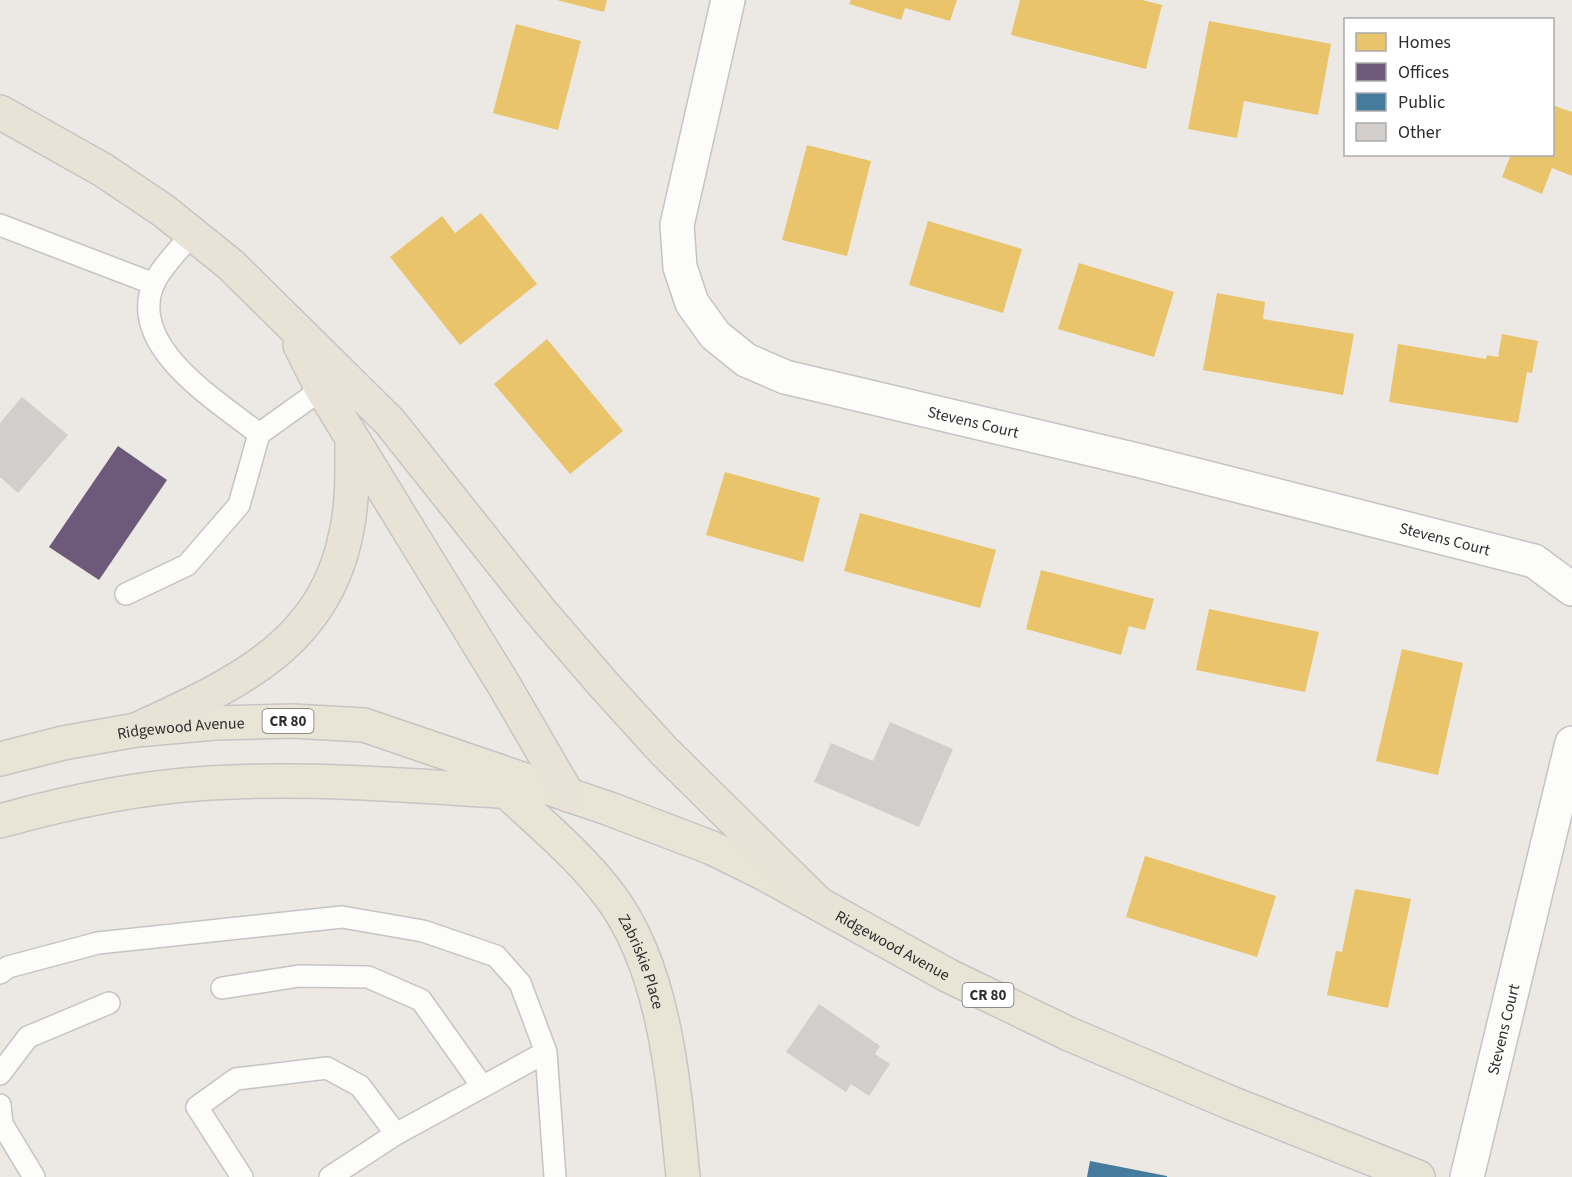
<svg xmlns="http://www.w3.org/2000/svg" width="1572" height="1177" font-family="'Source Sans 3',sans-serif">
<style>
.homes{fill:#e9c46a}
.offices{fill:#6d597a}
.public{fill:#457b9d}
.building{fill:#d1cecb}
.lines{fill:none;stroke-linecap:round;stroke-linejoin:round}
.service-casing{stroke:#c5c4c5;stroke-width:24}
.minor-casing{stroke:#c5c4c5;stroke-width:36}
.primary-casing{stroke:#c6c5c4;stroke-width:36}
.trunk-casing{stroke:#c6c5c4;stroke-width:36}
.service{stroke:#fcfcfb;stroke-width:21}
.minor{stroke:#fcfcfb;stroke-width:33}
.primary{stroke:#e8e4d6;stroke-width:33}
.trunk{stroke:#e9e2d6;stroke-width:33}
.labels{text-anchor:middle;stroke-width:6;stroke-linejoin:round;paint-order:stroke}
.shield{fill:#fff;stroke:#6d6d6d;stroke-width:1.5}
.shield-label{font-size:15px;font-weight:bold;fill:#2e2e2e}
.street-label{font-size:16px;fill:#2e2e2e;stroke:#fff}
</style>
<rect width="100%" height="100%" fill="#ece8e4"/>
<!-- homes -->
<path class="homes" d="M557,0h50l-3,12z
M851,0h106l-7,21 -45,-13 -4,12 -52,-16z
M1020,0h122l20,5 -16,64 -135,-34z
M1209,21l122,23 -13,71 -74,-14 -7,37 -49,-9z
M516,24l65,17 -23,89 -65,-17z
M1552,105l20,7v64l-20,-8 -10,26 -40,-17 9,-23h41z
M807,145l64,16 -24,95 -65,-16z
M481,213l56,71 -77,61 -70,-88 52,-41 13,17z
M928,221l94,28 -19,64 -94,-28z
M1079,263l95,29 -20,65 -96,-28z
M1217,293l48,9 -2,17 91,15 -11,61 -140,-25z
M1502,334l36,7 -6,32 -5,-1 -9,51 -129,-21 9,-58 88,15 1,-4 11,2z
M547,339l76,92 -53,43 -76,-90z
M725,472l95,26 -17,64 -97,-27z
M860,513l136,37 -16,58 -136,-37z
M1041,570l113,29 -9,31 -16,-4 -8,29 -95,-26z
M1209,609l110,23 -14,60 -109,-22z
M1402,649l61,14 -25,112 -62,-14z
M1145,856l131,40 -19,61 -131,-40z
M1355,889l56,10 -23,109 -61,-13 9,-44 6,1z"/>
<!-- offices -->
<path class="offices" d="M118,446l49,34 -68,100 -50,-33z"/>
<!-- public -->
<path class="public" d="M1090,1161l77,15v1h-80z"/>
<!-- building -->
<path class="building" d="M22,397l46,38 -50,58 -18,-16v-54z
M890,722l63,27 -34,78 -105,-45 17,-39 42,18z
M819,1004l61,42 -5,8 15,10 -21,32 -18,-12 -5,8 -60,-40z"/>
<g class="lines">
<defs>
<path id="service" d="M0,225l154,59
M192,234c-12,15 -31,33 -39,51 -25,63 65,116 106,149
M126,594l61,-29 52,-60 20,-71 63,-45
M0,973l8,-6 90,-24 244,-26 81,14 73,25 24,27 26,69 9,125
M222,988l77,-12 69,1 53,23 61,86
M0,1074l28,-37 81,-34
M0,1105l2,19 32,53
M242,1177l-45,-70 39,-28 91,-11 33,18 36,48 150,-82
M330,1177l66,-43"/>
<g id="minor">
<path id="s1" d="M728,0l-51,225 3,42 12,36 23,32 31,25 39,17 356,84 393,100 38,28"/>
<path id="s2" d="M1467,1177l105,-434"/>
</g>
<g id="primary">
<path id="s3" d="M0,759l63,-16 73,-13 79,-7 77,-2 72,4 246,84 102,39 51,25 186,103 120,58 162,69 187,74"/>
<path id="s4" d="M507,792c35,33 74,65 103,104 56,74 64,191 73,281"/>
<path d="M0,821c68,-19 139,-34 210,-38 105,-6 212,3 317,10"/>
</g>
<path id="trunk" d="M0,112l103,58 61,41 67,54 159,157 151,190 63,73 59,65 156,154
M300,345l22,44 182,296 64,110
M136,730c97,-45 190,-84 211,-201 6,-30 5,-61 5,-91"/>
</defs>
<!-- service casing -->
<use href="#service" class="service-casing"/>
<!-- minor casing -->
<use href="#minor" class="minor-casing"/>
<!-- primary casing -->
<use href="#primary" class="primary-casing"/>
<!-- trunk casing -->
<use href="#trunk" class="trunk-casing"/>
<!-- service -->
<use href="#service" class="service"/>
<!-- minor -->
<use href="#minor" class="minor"/>
<!-- primary -->
<use href="#primary" class="primary"/>
<!-- trunk -->
<use href="#trunk" class="trunk"/>
</g>
<g class="labels">
<!-- shield labels -->
<g class="shield">
<rect x="262.5" y="709" width="51" height="24" rx="4.5"/>
<rect x="962.5" y="983" width="51" height="24" rx="4.5"/>
</g>
<g class="shield-label">
<text x="288" y="726">CR 80</text>
<text x="988" y="1000">CR 80</text>
</g>
<!-- street labels -->
<g class="street-label">
<text dy="6" stroke="none"><textPath href="#s1" startOffset="626">Stevens Court</textPath></text>
<text dy="6" stroke="none"><textPath href="#s1" startOffset="1112">Stevens Court</textPath></text>
<text dy="6" stroke="none"><textPath href="#s3" startOffset="184">Ridgewood Avenue</textPath></text>
<text dy="6" stroke="none"><textPath href="#s3" startOffset="942">Ridgewood Avenue</textPath></text>
<text dy="6" stroke="none"><textPath href="#s4" startOffset="220">Zabriskie Place</textPath></text>
<text dy="6" stroke="none"><textPath href="#s2" startOffset="152">Stevens Court</textPath></text>
</g>
</g>
<!-- legend -->
<rect x="1344" y="18" width="210" height="138" fill="#ffffff" stroke="#ababab" stroke-width="1.5"/>
<rect x="1356" y="33" width="30" height="18" fill="#e9c46a" stroke="#ababab" stroke-width="1.5"/>
<text x="1398" y="48" font-size="18" fill="#2e2e2e">Homes</text>
<rect x="1356" y="63" width="30" height="18" fill="#6d597a" stroke="#ababab" stroke-width="1.5"/>
<text x="1398" y="78" font-size="18" fill="#2e2e2e">Offices</text>
<rect x="1356" y="93" width="30" height="18" fill="#457b9d" stroke="#ababab" stroke-width="1.5"/>
<text x="1398" y="108" font-size="18" fill="#2e2e2e">Public</text>
<rect x="1356" y="123" width="30" height="18" fill="#d1cecb" stroke="#ababab" stroke-width="1.5"/>
<text x="1398" y="138" font-size="18" fill="#2e2e2e">Other</text>
</svg>
